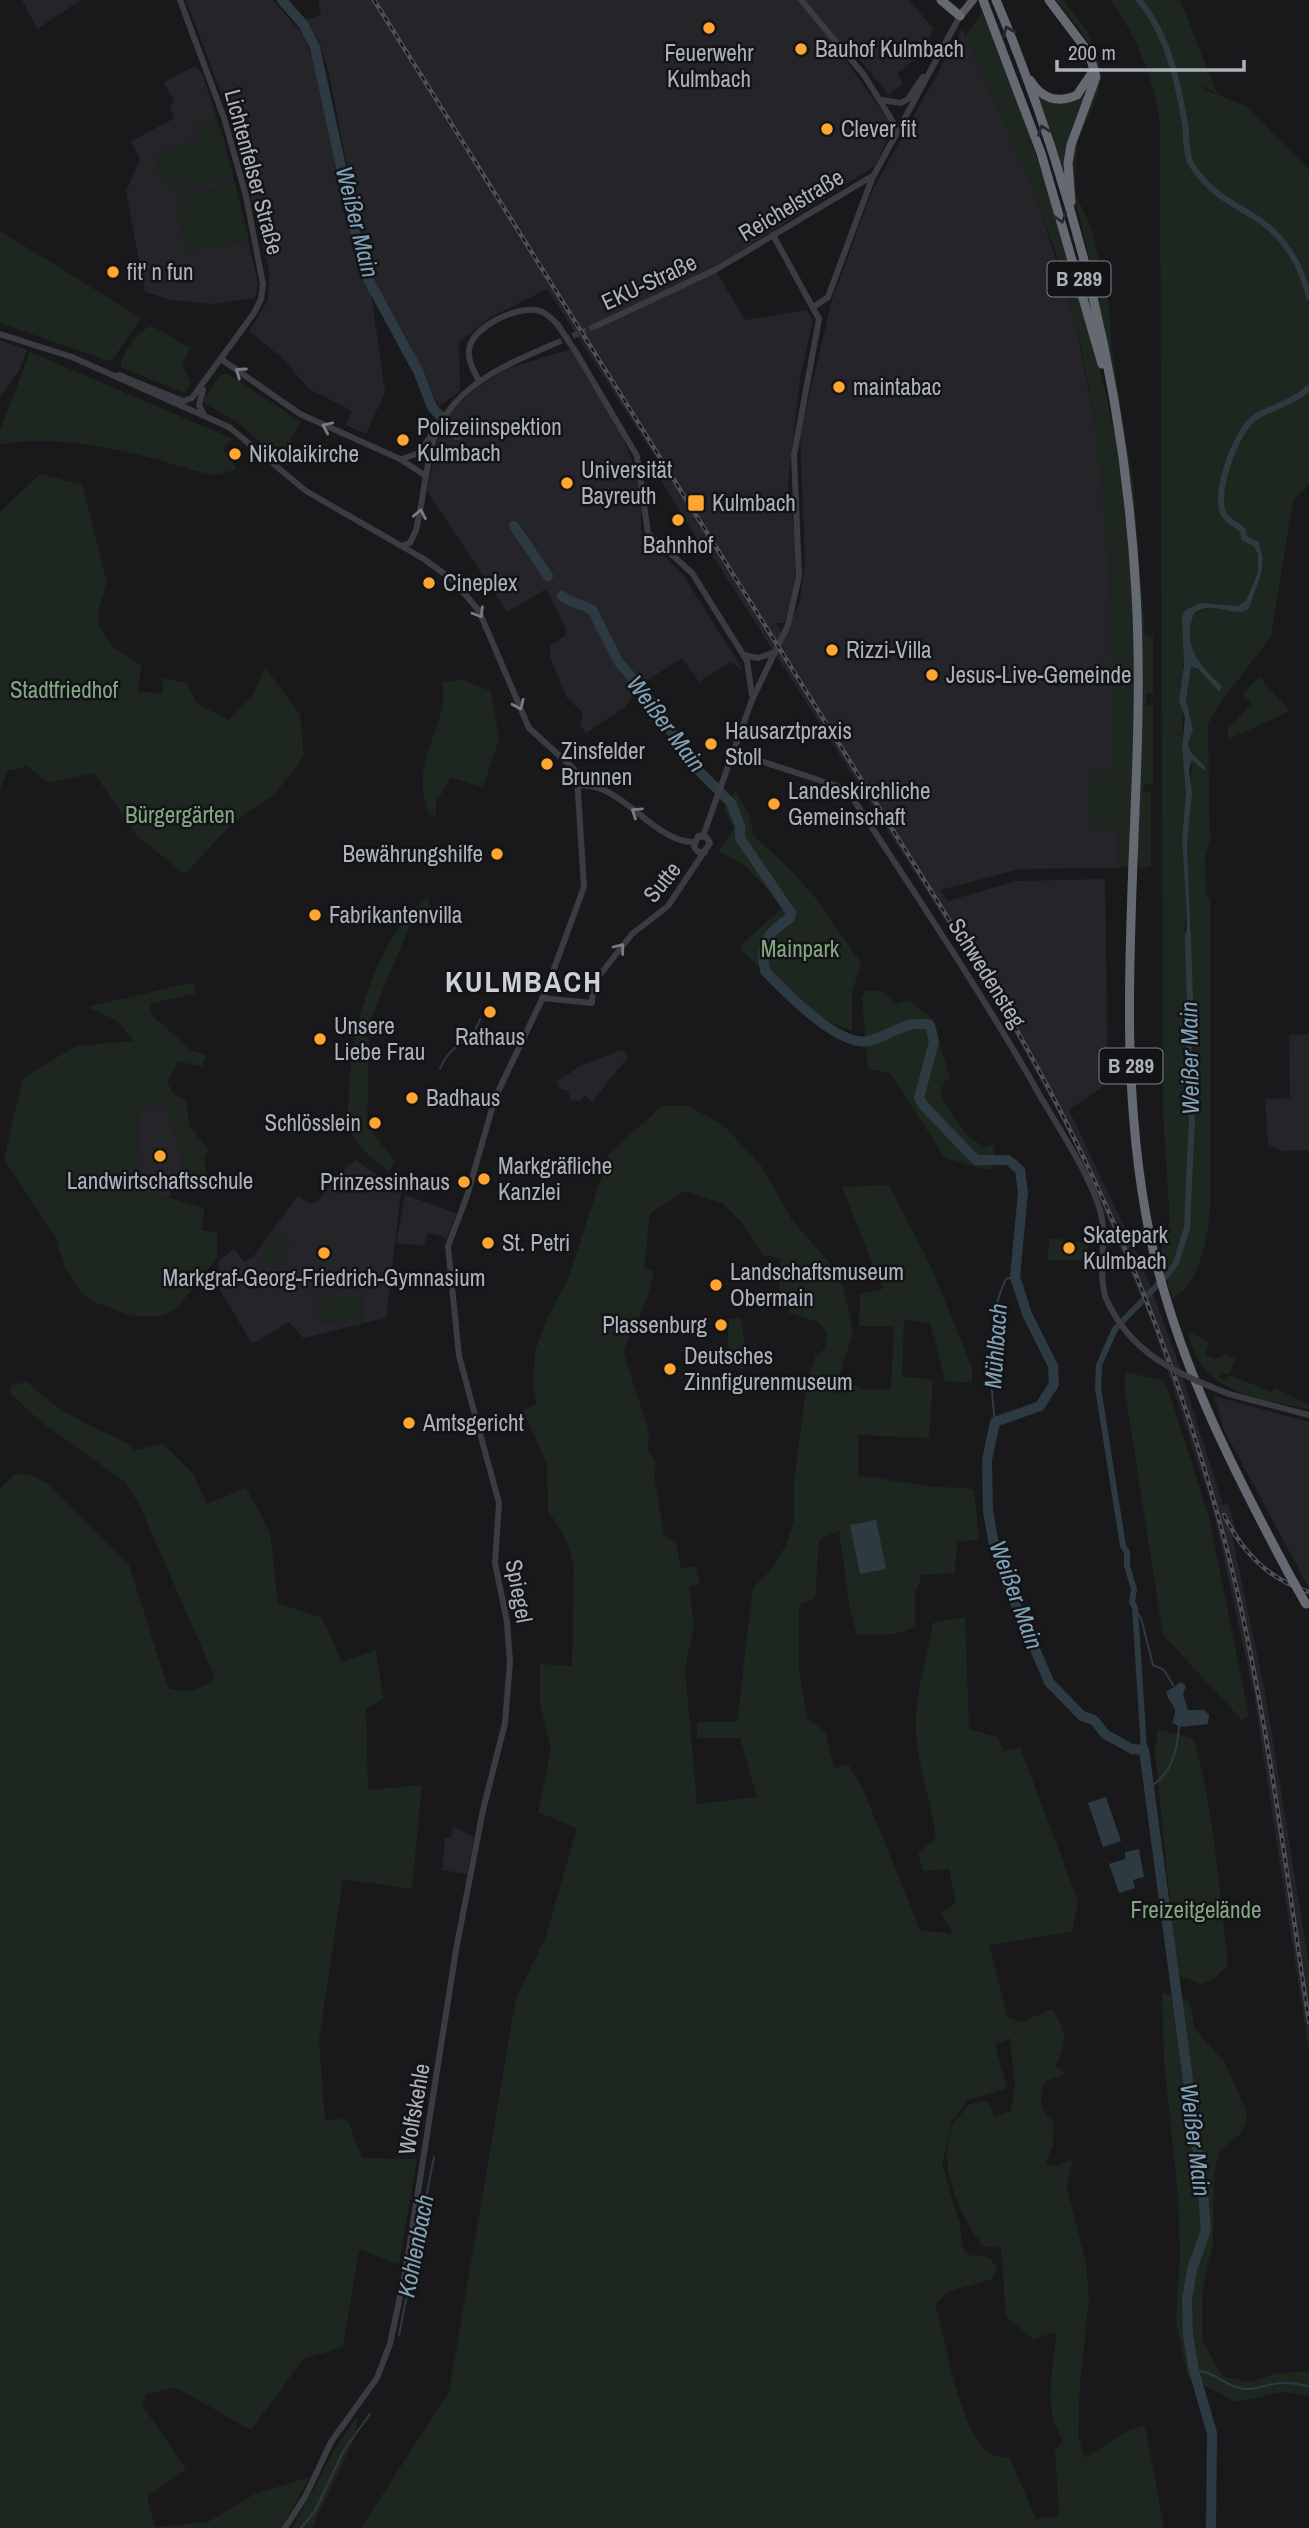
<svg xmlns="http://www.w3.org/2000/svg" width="1309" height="2528" font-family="'Archivo Narrow',sans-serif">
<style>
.built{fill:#252529}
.green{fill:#1e271f;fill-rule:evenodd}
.water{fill:#2e3a41}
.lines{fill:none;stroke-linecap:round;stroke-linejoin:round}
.stream{stroke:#2e3a41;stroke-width:2}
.canal{stroke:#2e3a41;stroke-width:6}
.river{stroke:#2e3a41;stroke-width:10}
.minor-tunnel{stroke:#36383c;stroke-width:6;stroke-dasharray:6 3;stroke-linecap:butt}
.minor{stroke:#3a3c41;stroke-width:6}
.major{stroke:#565960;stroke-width:8}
.highway{stroke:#656a72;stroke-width:9}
.rail-casing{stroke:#4d5056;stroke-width:4.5}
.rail{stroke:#141417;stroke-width:2;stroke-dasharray:5;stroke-linecap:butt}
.minor-bridge{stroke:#3a3c41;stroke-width:6}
.highway-bridge{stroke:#656a72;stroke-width:9}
.oneway{stroke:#282a2e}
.oneway2{stroke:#787d85}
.poi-dot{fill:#fea62f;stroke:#141417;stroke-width:2.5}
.labels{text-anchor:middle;stroke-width:5;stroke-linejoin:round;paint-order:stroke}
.shield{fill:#141417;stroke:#7e838a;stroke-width:2}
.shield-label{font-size:21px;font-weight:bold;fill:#abb2bc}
.poi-label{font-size:23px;fill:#abb2bc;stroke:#141417;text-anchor:start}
.street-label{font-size:23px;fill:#abb2bc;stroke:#141417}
.park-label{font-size:23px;fill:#82a881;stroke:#141417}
.water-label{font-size:24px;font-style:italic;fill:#80a3b9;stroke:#141417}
.district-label{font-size:30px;font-weight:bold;letter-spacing:2px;fill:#ccd0d8;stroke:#141417}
</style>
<rect width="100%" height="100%" fill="#19191c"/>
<!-- built -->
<path class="built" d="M22,0h59l-44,29z
M186,0h87l30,35 15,33 25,142 28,84 14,98 -19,42 -20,-9 6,-14 -43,-22 -27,-31 -33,-27 19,-31 1,-30 -37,-148z
M318,0h591l24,28 -7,22 -29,24 6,9 -14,12 -45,-53 -7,6 52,73v13l-13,31 -162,103 31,52 62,-10 6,10 -13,58 -12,107 9,65 -3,41 -10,32h-8l9,14 15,-37 5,-39 -5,-126 32,-135 40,-109 90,-162 69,153 43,134 25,130 12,152 3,173 -25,1v56l29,2 -1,38 -97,1 -80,21 8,11 68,-20 89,-2 3,204 -39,27 73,154 34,92 47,149 5,-3 8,29 10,17 -3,2 -11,-15 33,157 44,273v87l-55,-358 -40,-181 -62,-190 -77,-180 -76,-138 -290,-455 -4,2 -46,-74 -6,-16 4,-2 -110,-171 -56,28 -32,25 1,49 -21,15 -31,-65 -34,-59 -11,-34 -34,-174 -9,-30 -14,-24 15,-5z
M190,68l5,-1 7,6 23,71 33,139 -3,15 -44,6 -39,-4 -27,-8 -19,-100 14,-33 -9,-18 44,-23 -5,-10 4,-8 -11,-17z
M0,340l27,10 -8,21 -19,26z
M571,349l50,84 11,27 9,41v30l43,45 59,94 -13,-8 -31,20 -17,-24 -39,25 -18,24 -39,26 -6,-7 3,-13 -16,-15 -17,-41v-11l15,-10 1,-7 -20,-40 -39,23 -80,-121 13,-61 9,-17 25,-23 32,-21z
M1309,1034v116l-27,1 -14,-7 -3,-45 25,-1 -1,-63z
M622,1050l6,7 -36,45 -7,-7 -4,5 -10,1 -3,-10 -8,-2 -4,-7 26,-17z
M150,1102l17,6 17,57 -16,33 -33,-10 5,-75z
M356,1160l45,32 -15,126 -83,20 -14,-16 -37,22 -32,-54 -1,-30 15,-11 10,13 9,-5 45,-61 10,7 9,-1 20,-27z
M405,1195l51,18 -9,25 -19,-5 -4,13 -28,-3z
M1214,1396l95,26v166l-85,-158z
M453,1827l21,10 -7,37 -25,-4 3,-32h6z"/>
<!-- green -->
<path class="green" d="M1056,0h7l25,32 12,35 -2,28 -20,44 -3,37 1,19 16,35 16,69 4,53 21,131 12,152 8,1v58l-7,-1v13l7,-1v79h-9l-1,8h8v75l-12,1 -2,-8 5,-183 -23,-265 -23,-126 -24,-100v-36l26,-71c1,-32 -24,-55 -42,-79z
M1110,0h70l37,94 -14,-9 3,5 42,17 61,63v315l-15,14 -3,12 -20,126 -51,66 -12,21 2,115 -5,18 1,37 4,5v311c-2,25 -11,79 -38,88l-12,-45 10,-32 -7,-108 -3,-987c-5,-45 -23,-90 -50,-126zM1251,541l7,2 5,10 -14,56c-20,5 -40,-8 -55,6 -13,33 6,50 28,71l-31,-20 -5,34 7,29 -5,16 2,6 15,16v3l-13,-10 -5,84 4,100 -7,-15 3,-12 -5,-78 4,-46 -4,-45 2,-138 17,-7 36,3 9,-5 12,-29v-18z
M982,13c36,84 65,172 92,263 22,75 42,148 51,226 13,122 8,243 4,365l-12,1 1,-38 -29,-2v-57l25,-1c-3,-152 -4,-304 -40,-453 -24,-98 -67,-189 -109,-281z
M1087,90l-12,33 -9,59 -29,-88 42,4z
M216,117l17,58 -61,17 -2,-10 -10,1 -7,-28 47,-16 -4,-15z
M235,182l14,59 -63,11 -11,-48 8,-8z
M0,231l141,87 -28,41 -7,1 -106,-37z
M152,326l38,22 -8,16 9,19 -7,10 -63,-26c-1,-13 18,-37 31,-41z
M30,352l203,87 -11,9 15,21 -21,6 -11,-2c-67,-19 -135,-40 -205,-29v-13z
M227,373l74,49 -10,15 -3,29 -49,-43 -34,-19 -1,-5 15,-23z
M40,474l42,11 25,97 -9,30 1,15 14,20 28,18 -3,26 24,3 1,-16 24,5 10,21 31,16 25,-25 12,-28 35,48 4,41 -29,38 -42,29 -48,51 -47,-37 -44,-64 -46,10 -21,-17 -20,5 -7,19v-278z
M1259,677l31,34 -61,28 -2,-9 25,-27 -9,-9z
M463,680l28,11 8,48 -16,48 -33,-10 -10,19h-4v19h-7c-22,-60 22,-86 13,-132z
M735,790l14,24 4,21 39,36 25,29 44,63 -9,29v39c-44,-15 -77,-50 -111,-81l2,-7 41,-36 -39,-41 -26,-15 15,-23 -10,-19z
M428,897l3,13 -20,12 -40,97 -9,4v6l7,10 -2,86 28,37 -7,9c-14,-11 -33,-26 -39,-43 -3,-10 -1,-23 0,-32 0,-64 27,-159 79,-199z
M189,983l7,2 -2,9 -42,9 -2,5 3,8 39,35 14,4 -4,12 -24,-6 -11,22 8,12 11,6 4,26 18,22 -4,10 5,25 -14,6 -21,-3 10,-22 -17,-57 -17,-6 -10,11 -5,75 69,20 -2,22 15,3v25l-39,49 -15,9h-30l-39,-14 -13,-10 -16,-24 -9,-30 -52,-79 19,-81 53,-32 58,-5 -18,-21 -28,-13z
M866,990l17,1 14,13 12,-4 24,20 17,58 -5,3 -4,10 2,10 25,35 16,11 10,-3 -1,24 -6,2 -42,-12 -55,-85 -22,-4 -6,-71z
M662,1106h27l35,20 36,38 32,56 43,49 9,21 9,41 -15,49 27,9h26l3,-63h-35l1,-32 23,-5 -41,-102 47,-2 42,82 41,101v15l-27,-2 -15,-58 -26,-4 -2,57 31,4 -4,58 -71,-3v40l67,11 49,3 5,51 -22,1 -2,32 -33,2 -7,18v33c-18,11 -38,9 -58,8l-7,-25 -11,-79 -20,10 -4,58 -16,7v66l8,48 18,12 9,37 14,-4 14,23 58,143 33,4 -12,-21 15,-10 -7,-34 -26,2 -5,-19 18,-13c-5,-42 -23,-83 -20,-127 3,-30 12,-60 17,-89l32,-6 4,112 28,8 7,14 16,-4 58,154 -6,31 -83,13 18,72 15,5 30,-13c16,22 14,33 4,57l10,8 -22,8c-5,18 -5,28 10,40l-1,22 -7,20 11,2 15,-7 -5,30 19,74 3,35 -9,85 -2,54 7,21 42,-27 18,-6 19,103h-803l88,-136 67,-394 30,-62 31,-108 -39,-16 13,-62 -11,-44v-42l32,2 2,-100 -8,-27 -18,-29 -1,-45 -24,-55 14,-6 -4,-20 2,-33 12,-32 21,-40 41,-125zM684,1191l38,12 21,21 20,31 17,3 -1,37 10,5v13l30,9 8,11 -2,16 -9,6 -9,27 -13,98v40l-8,25 -15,25 -18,18 -16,134h-40v16h43l17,59 -60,7 -12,-135 9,-44 -5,-38 11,-3 -4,-18 -15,3 -5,-25 -12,-9 -10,-59 2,-13 -9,-13 2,-18 -26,-81 24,-52 7,-27 -10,-4 6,-54zM1010,2038l5,48 -4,25 -17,6 -6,-16 -18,3c-5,6 -14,14 -17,21 -17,41 6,89 30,121l18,2 5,69 27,22 23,-7c-1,35 -15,77 7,108l-8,12 4,64 -23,3 -27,-62c-5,0 -12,0 -16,-2 -32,-13 -48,-119 -58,-151l13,-12 44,-13 5,-12 -9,-10 -20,-2 -6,-8 -2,-23 -18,-60 10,-42 16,-22 39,-12 -12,-43z
M275,1233l17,11 -16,24 -16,-11z
M1050,1238l40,5 -8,17h-35z
M363,1296v26l-44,2 -1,-26z
M741,1317l6,47 -2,5 -17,-4v-46z
M1189,1332l21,11 -5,11 10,5 12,-5 8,5 -4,13 -5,3 -5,-3 -2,5 5,2 5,-4 43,17 3,-4 34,17v4c-40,-9 -97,-14 -114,-56 -3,-7 -7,-14 -6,-21z
M1126,1372l38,9 7,17 38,120 40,198 -7,4 -79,-85 -39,-250z
M27,1382c19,18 41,33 64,44 16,8 30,12 44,24l28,-6 30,30 14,30 39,-16 24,44 8,71 44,15 20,44 34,-12 7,49 -17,9 2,82 54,-5 -10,104 -69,-10 -24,161 6,80 22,-1 15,39 55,1 -18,105 -40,-15 -16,98 -40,12 -52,71 -76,-43 -28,7 -5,11 44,64 -39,28 8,30 53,-5 47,-28 55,-17 -29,51h-281v-1039l15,-15 17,1 16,9 81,81 39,123c19,6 31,3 47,-10l-75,-172 -15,-24 -85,-61 -31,-29 3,-7z
M1158,1729l35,9c22,74 26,151 35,227l-14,14 -12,5 -25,-9 -22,-224z
M1162,1992l28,10 5,27 30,34 22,49 -2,13 -7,11 -19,15 -5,23 -1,70 -11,47v49l20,36 28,6 24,-8 35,-3v25l-26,-4 -47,10 -48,-25 -12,-56 4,-63 -2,-63 -14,-134z
M358,2416l-3,21 -43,91h-20c23,-37 38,-77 66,-112z"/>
<!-- water -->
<path class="water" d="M1250,540l8,3c12,22 -3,43 -9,66 -17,10 -37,-11 -55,5 -13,33 6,51 28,72l-3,5 -21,-22 -7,-2 -5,33 7,29 -5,16 2,6 15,16v4l-13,-11 -3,10 3,23 -5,51 4,101 -5,-3 1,-25 -5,-78 4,-46 -4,-45 3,-31 -6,-16 5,-35 -2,-49 3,-7 16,-7 36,3 9,-5 12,-29v-18z
M876,1520l10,49 -26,5 -10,-49z
M1181,1682l5,4 -3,8 5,16h16l5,5 -1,9 -29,3 -7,-5c8,-16 -2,-16 -6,-30z
M1106,1797l15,44 -18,6 -15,-44z
M1139,1849l5,28 -11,3 2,8 -16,5 -10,-29 16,-5v-7z"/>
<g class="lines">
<!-- stream -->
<path class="stream" d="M440,1069c10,-27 33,-26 40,-50
M995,1422c-5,-42 -9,-104 11,-143l9,-2
M1135,1611l6,7 12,47 11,5 9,15
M1148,1788c23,-12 29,-36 31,-61
M399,2335l35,-178
M1194,2371c18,-2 31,16 50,18 14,1 25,-6 38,-6 8,-1 18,2 27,3
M301,2528l14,-17 29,-61 26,-36"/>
<!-- canal -->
<path class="canal" d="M1139,0c28,33 39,81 46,124 2,13 0,30 7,41 16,26 36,36 61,51 30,18 48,48 56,81
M1256,544l-12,-6 -1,-7c-6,-7 -16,-9 -20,-18 -9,-22 14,-86 34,-97 18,-10 37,-14 52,-28
M1144,1750l-9,-142 -3,-6 2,-13 -7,-23v-14l-4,-6 -25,-158 1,-23 16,-36 53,-55 8,-11 11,-35 5,-110 -4,-27 2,-87 -2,-68"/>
<!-- river -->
<path class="river" d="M282,0l21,24 12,23 39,180 14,52 50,92 14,36 25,28
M514,526l34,50
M562,596c10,8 20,7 30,14l26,51 41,49 28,49 44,44 9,23v12l51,75 -1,5c-23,15 -31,25 -25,53 19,20 73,76 103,70 23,-5 37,-22 62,-16l4,17 -15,56 4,7 53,55h32l12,10 3,22 -8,85 12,37 26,52 1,18 -14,22 -45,16 -8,38 1,51 6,34 9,29 46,108 33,34 12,4 11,14 27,15 12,1 59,442 3,38 -14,39 -5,31 1,35 6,36 18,62 -1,95"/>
<!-- minor-tunnel -->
<path class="minor-tunnel" d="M556,343l40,-17"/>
<!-- minor -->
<path class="minor" d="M801,0l63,75 34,55
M882,100l19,3 7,-4 15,-22
M815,306l13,-9 45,-121
M596,326l121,-57 157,-94 86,-159
M0,334l72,23 157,70 77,64 118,68 30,22 25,30 50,117 45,41 3,8 7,110 -39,106 -50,105 -28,98 -19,50 11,110 40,147 -4,60 12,59 3,40 -5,61 -22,87 -27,140 -50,318 -16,76 -13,34 -46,64 -26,55 -20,31
M577,354l60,102 11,77 44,40 55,88 5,34
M221,359l79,55 100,45 26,17
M119,375l64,26 9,-3 62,-85 7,-14 2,-15 -17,-88 -22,-78 -44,-118
M479,381c-5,-10 -11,-19 -10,-31 3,-23 46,-43 67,-40 10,2 15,8 22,15
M203,390l-4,15 5,10
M402,459l17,-6 13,-19
M404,545l6,-2 6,-13c7,-28 9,-57 16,-85 15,-57 73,-80 124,-102
M744,655l14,3 14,-5
M733,752l104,34 17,14c63,97 128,193 185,294 20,35 47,74 60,113 10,29 -2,59 6,89
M578,786c41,-7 75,56 115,56
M703,836l49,-136 36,-75 11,-49 -5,-121 25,-136 -46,-84
M542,998l50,5 1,-18 6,-9 33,-42 36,-28 42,-63 -4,-6 -8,-1 -4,11 4,5h7
M1229,1394l80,21"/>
<!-- major -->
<path class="major" d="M960,16l13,-16"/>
<!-- highway -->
<path class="highway" d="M941,0l19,16
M983,0l58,153 61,211
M996,0c79,187 129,390 140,593 12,214 -30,431 14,643 26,122 81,230 139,338
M1049,0l40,53 7,24 -25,68 -3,18 3,39
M1030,80c11,18 27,24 47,15l15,-22"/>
<defs>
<path id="rail" d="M374,0l627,1003c107,182 186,378 235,583 33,144 51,291 73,436
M1224,1515c19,38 44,64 85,77"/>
</defs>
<!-- rail casing -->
<use href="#rail" class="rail-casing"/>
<!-- rail -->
<use href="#rail" class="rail"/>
<!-- minor-bridge -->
<path class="minor-bridge" d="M558,325l19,29
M1105,1296c24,57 70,77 124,98"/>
<!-- highway-bridge -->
<path class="highway-bridge" d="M1289,1574l17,30"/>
</g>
<!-- one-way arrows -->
<defs><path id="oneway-chevron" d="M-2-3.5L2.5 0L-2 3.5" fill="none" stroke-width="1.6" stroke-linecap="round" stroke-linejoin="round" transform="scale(1.75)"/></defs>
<g class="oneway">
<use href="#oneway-chevron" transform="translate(1008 31) rotate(-112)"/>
<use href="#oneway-chevron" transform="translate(1043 130) rotate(-109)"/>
<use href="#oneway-chevron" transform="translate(1061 218) rotate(73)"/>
</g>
<g class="oneway2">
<use href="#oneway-chevron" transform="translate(240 372) rotate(-145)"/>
<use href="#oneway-chevron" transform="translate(327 427) rotate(-156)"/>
<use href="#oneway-chevron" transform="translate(420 514) rotate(-79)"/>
<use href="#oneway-chevron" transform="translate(479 613) rotate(58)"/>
<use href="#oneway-chevron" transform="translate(519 705) rotate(66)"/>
<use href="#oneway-chevron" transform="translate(636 812) rotate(-146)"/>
<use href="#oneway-chevron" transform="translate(620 948) rotate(-52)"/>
</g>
<!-- markers -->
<g class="poi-dot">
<circle cx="709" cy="28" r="7"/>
<circle cx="801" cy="49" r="7"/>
<circle cx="827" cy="129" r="7"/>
<circle cx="113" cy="272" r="7"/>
<circle cx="839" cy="387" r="7"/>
<circle cx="403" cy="440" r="7"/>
<circle cx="235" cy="454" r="7"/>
<circle cx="567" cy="483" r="7"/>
<rect x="687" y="494" width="18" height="18" rx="3.5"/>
<circle cx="678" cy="520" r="7"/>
<circle cx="429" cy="583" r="7"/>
<circle cx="832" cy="650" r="7"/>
<circle cx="932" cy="675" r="7"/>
<circle cx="711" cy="744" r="7"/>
<circle cx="547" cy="764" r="7"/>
<circle cx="774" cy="804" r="7"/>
<circle cx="497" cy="854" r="7"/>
<circle cx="315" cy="915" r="7"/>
<circle cx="490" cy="1012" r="7"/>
<circle cx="320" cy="1039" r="7"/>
<circle cx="412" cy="1098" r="7"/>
<circle cx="375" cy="1123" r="7"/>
<circle cx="160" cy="1156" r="7"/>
<circle cx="484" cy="1179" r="7"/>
<circle cx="464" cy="1182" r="7"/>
<circle cx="488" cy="1243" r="7"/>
<circle cx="1069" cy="1248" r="7"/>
<circle cx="324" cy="1253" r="7"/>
<circle cx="716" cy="1285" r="7"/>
<circle cx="721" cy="1325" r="7"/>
<circle cx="670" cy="1369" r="7"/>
<circle cx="409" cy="1423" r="7"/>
</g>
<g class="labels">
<!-- shield labels -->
<g class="shield">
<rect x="1047.5" y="261.5" width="63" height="35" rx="5"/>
<rect x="1099.5" y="1048.5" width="63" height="35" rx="5"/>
</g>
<g class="shield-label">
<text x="1079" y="286">B 289</text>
<text x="1131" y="1073">B 289</text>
</g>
<!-- poi labels -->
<g class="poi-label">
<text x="815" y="57">Bauhof Kulmbach</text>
<text x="709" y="61" text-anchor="middle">Feuerwehr<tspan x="709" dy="26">Kulmbach</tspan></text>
<text x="841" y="137">Clever fit</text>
<text x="127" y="280">fit' n fun</text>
<text x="853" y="395">maintabac</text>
<text x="417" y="435">Polizeiinspektion<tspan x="417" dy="26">Kulmbach</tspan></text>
<text x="249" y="462">Nikolaikirche</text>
<text x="581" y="478">Universität<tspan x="581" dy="26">Bayreuth</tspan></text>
<text x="712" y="511">Kulmbach</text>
<text x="678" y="553" text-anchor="middle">Bahnhof</text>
<text x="443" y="591">Cineplex</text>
<text x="846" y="658">Rizzi-Villa</text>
<text x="946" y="683">Jesus-Live-Gemeinde</text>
<text x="725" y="739">Hausarztpraxis<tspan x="725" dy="26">Stoll</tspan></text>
<text x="561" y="759">Zinsfelder<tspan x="561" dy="26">Brunnen</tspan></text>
<text x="788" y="799">Landeskirchliche<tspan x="788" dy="26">Gemeinschaft</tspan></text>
<text x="483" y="862" text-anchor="end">Bewährungshilfe</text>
<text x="329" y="923">Fabrikantenvilla</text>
<text x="334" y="1034">Unsere<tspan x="334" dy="26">Liebe Frau</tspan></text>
<text x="490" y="1045" text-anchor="middle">Rathaus</text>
<text x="426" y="1106">Badhaus</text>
<text x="361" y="1131" text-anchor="end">Schlösslein</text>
<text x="498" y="1174">Markgräfliche<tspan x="498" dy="26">Kanzlei</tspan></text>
<text x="160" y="1189" text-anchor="middle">Landwirtschaftsschule</text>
<text x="450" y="1190" text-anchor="end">Prinzessinhaus</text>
<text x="1083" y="1243">Skatepark<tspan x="1083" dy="26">Kulmbach</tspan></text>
<text x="502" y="1251">St. Petri</text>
<text x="730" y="1280">Landschaftsmuseum<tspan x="730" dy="26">Obermain</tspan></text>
<text x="324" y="1286" text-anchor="middle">Markgraf-Georg-Friedrich-Gymnasium</text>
<text x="707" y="1333" text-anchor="end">Plassenburg</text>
<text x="684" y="1364">Deutsches<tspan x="684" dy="26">Zinnfigurenmuseum</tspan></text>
<text x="423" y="1431">Amtsgericht</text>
</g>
<!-- street labels -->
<g class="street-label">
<text transform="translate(254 172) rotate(75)" y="8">Lichtenfelser Straße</text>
<text transform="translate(791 205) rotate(-31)" y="8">Reichelstraße</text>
<text transform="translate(649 282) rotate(-25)" y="8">EKU-Straße</text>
<text transform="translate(662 882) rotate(-51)" y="8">Sutte</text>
<text transform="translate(987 973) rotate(58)" y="8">Schwedensteg</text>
<text transform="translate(519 1591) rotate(80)" y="8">Spiegel</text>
<text transform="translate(414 2109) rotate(-80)" y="8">Wolfskehle</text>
</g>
<!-- park labels -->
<g class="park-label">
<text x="64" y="698">Stadtfriedhof</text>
<text x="180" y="823">Bürgergärten</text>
<text x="800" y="957">Mainpark</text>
<text x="1196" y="1918">Freizeitgelände</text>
</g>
<!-- water labels -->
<g class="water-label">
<text transform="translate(357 222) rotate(76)" y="8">Weißer Main</text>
<text transform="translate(666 724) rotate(53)" y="8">Weißer Main</text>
<text transform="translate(1190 1058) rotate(-91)" y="8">Weißer Main</text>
<text transform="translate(996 1346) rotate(-86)" y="8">Mühlbach</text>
<text transform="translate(1016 1595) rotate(70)" y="8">Weißer Main</text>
<text transform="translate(1195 2140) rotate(83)" y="8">Weißer Main</text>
<text transform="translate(416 2246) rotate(-79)" y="8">Kohlenbach</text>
</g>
<!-- district labels -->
<g class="district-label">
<text x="524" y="992">KULMBACH</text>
</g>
</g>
<!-- scale -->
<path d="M1057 60v10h187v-10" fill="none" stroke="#abb2bc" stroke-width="3.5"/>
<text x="1068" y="60" font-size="21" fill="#abb2bc" stroke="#141417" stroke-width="5" paint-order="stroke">200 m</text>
</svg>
